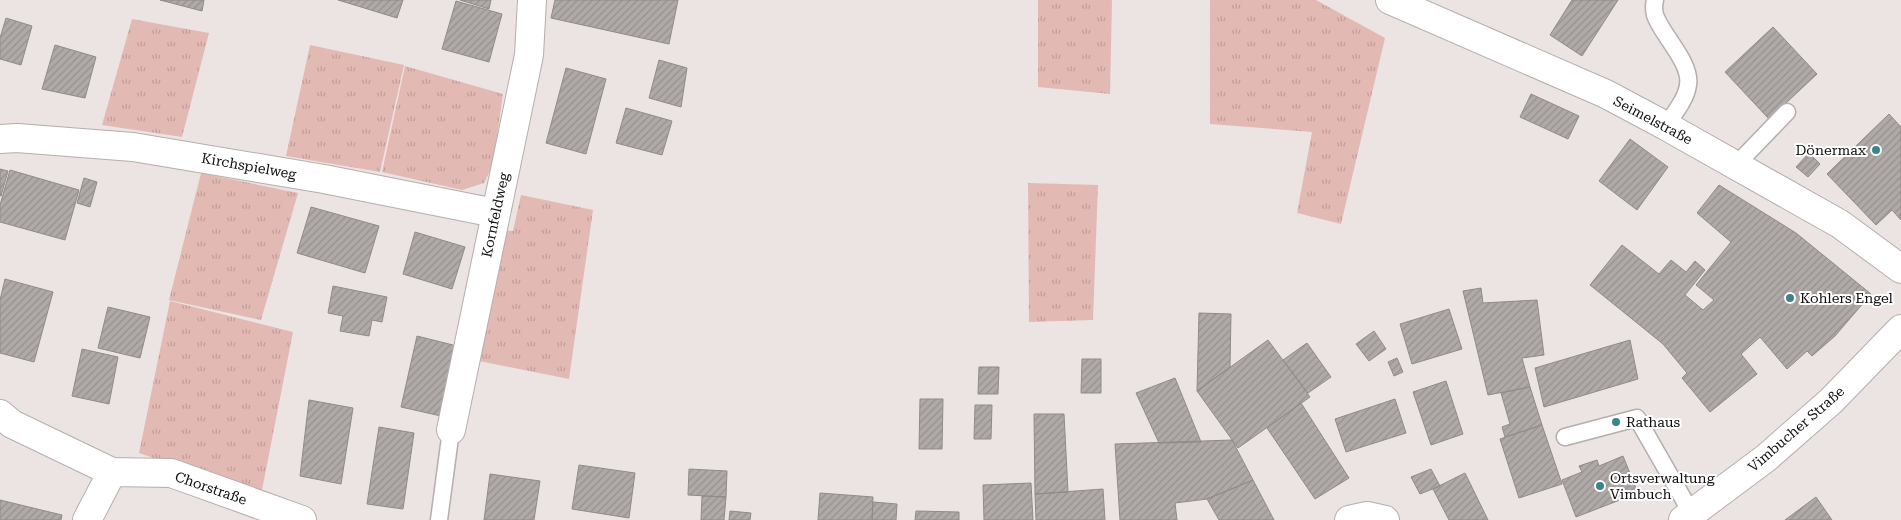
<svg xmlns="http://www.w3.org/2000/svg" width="1901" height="520" font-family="'Roboto Serif',serif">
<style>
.grass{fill:url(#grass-tufts)}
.building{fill:url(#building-hatch);stroke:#908a89}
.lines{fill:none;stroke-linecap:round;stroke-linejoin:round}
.service-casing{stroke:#b5aead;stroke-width:19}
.minor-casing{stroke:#b5aead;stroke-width:30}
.tertiary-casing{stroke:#b5aead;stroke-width:30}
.service{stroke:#fff;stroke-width:16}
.minor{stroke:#fff;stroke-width:28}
.tertiary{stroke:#fff;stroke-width:28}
.poi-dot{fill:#3c838c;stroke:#fff;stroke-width:2}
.labels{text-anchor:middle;stroke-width:4;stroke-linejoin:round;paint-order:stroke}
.street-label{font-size:14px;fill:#100e0e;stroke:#fff}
.poi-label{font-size:14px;fill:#100e0e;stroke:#fff;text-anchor:start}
</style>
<defs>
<pattern id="grass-tufts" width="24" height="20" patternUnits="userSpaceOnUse" patternTransform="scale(1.25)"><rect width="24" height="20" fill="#e3b9b3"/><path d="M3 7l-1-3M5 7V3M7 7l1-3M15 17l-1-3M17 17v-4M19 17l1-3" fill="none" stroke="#c29e99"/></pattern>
<pattern id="building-hatch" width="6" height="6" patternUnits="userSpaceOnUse" patternTransform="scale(1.25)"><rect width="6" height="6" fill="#afa9a8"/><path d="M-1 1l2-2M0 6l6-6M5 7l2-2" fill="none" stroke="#96908f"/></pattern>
</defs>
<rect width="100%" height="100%" fill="#ebe4e3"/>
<!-- grass -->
<path class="grass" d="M1038,0h74l-2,94 -72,-7z
M1210,0h106l69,38 -44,186 -44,-11 15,-81 -102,-8z
M132,19l77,14 -27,104 -80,-12z
M310,45l94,20 -24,107 -94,-16z
M405,66l98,28 -10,71 -9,18 -22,7 -80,-18z
M201,173l97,20 -37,127 -92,-20z
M1028,183l70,2 -5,135 -64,2z
M521,195l72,15 -24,169 -90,-18 20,-131 14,1z
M170,301l123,31 -32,163 -122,-42z"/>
<!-- building -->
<path class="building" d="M160,0h44l-2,11z
M338,0h65l-6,18z
M460,0h31l-2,9z
M555,0h123l-9,44 -118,-26z
M1572,0h46l-36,56 -32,-21z
M456,1l46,13 -13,48 -47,-13z
M6,18l26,8 -11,39 -21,-6v-21z
M1773,27l44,47 -48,45 -44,-47z
M55,45l41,12 -11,41 -43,-9z
M659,60l28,8 -6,39 -32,-9z
M566,68l40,11 -20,75 -40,-11z
M1531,94l48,22 -11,23 -48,-22z
M626,108l46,13 -10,34 -46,-12z
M1889,114l12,13v93l-9,-10 -16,15 -49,-51z
M1630,139l38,28 -31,43 -38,-29z
M1809,153l11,11 -12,13 -12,-10z
M0,169l8,2 -7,25h-1z
M10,170l69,20 -14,50 -65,-18v-17z
M84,178l13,4 -7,25 -13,-4z
M1719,185l77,48 75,61 -36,42 -23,20 -5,-5 -20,18 -27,-32 -19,17 16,20 -47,38 -28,-34 5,-5 -24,-29 -73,-59 32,-40 37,29 12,-14 15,12 9,-11 10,9 -20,25 18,15 11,-10 -18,-15 35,-43 -34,-29z
M311,207l68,19 -14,47 -68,-20z
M415,232l50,15 -13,42 -49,-15z
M5,279l48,13 -19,70 -34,-9v-53z
M333,286l54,11 -5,25 -10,-2 -3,16 -29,-5 3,-15 -15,-3z
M1481,288l2,15 54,-3 7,55 -22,3 8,29 -42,8 -25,-104z
M108,307l42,10 -10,41 -42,-10z
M1449,309l13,40 -50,15 -12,-40z
M1199,313l32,1 -1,53 -33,24z
M1374,331l12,18 -17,12 -13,-17z
M417,336l40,10 -16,70 -40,-9z
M1268,340l42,57 -72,51 -41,-57z
M1630,340l8,39 -94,28 -9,-39z
M1307,343l24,34 -23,16 -25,-33z
M82,349l36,8 -9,47 -37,-8z
M1397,358l6,14 -9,4 -6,-14z
M1082,359h19v34h-20z
M979,367h20l-1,27h-20z
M1175,378l26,64 -42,1 -23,-50z
M1446,381l17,53 -32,11 -18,-53z
M1530,387l12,38 -37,12 -3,-10 8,-3 -9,-31z
M920,399h23l-1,50h-23z
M1395,399l11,34 -60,19 -11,-33z
M309,400l44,8 -12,76 -41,-8z
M1301,403l48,75 -34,21 -48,-71z
M975,405h17l-1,34h-17z
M1034,414h30l4,78 -33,2z
M1542,425l20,59 -43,14 -19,-59z
M379,427l35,6 -11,76 -36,-5z
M1232,440l21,40 -46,19 -32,4 2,17h-57l-5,-76z
M1623,456l15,37 -62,24 -14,-37 20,-8 -3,-6 18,-6 2,6z
M579,465l56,8 -6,45 -57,-9z
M689,469l38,2 -1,26 -38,-2z
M1431,469l9,17 -20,8 -9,-17z
M1465,473l23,47h-39l-16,-31z
M490,474l50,7 -6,39h-50z
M1253,480l21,40h-55l-12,-21z
M1031,483l2,37h-49l-1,-35z
M1103,489l2,31h-69l-1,-26z
M820,493l53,4 -1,23h-54z
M702,496l24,1 -2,23h-23z
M1816,497l16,23h-47z
M0,500l62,15 -1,5h-61z
M873,502l24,2 -1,16h-24z
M730,511l21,2 -1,7h-21z
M916,511l43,1v8h-44z"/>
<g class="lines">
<defs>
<path id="service" d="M1655,0c-1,4 -1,11 0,15 6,19 37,48 33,70 -2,15 -14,28 -22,41
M1735,166l52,-54
M1565,437l72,-19 55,96
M439,520l12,-90"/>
<path id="minor" d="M1390,0l216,94 60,32 174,98 61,45
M0,139l17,-1 116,9 191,32 171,34
M0,414l12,10 100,48
M451,430l78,-375 3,-55
M87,520l25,-48 59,1 131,47
M1349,520l18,-4 18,4"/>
<path id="tertiary" d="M1683,520l83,-62 65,-57 70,-72"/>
</defs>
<!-- service casing -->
<use href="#service" class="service-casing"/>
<!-- minor casing -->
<use href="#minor" class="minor-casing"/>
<!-- tertiary casing -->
<use href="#tertiary" class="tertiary-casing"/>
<!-- service -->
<use href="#service" class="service"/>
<!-- minor -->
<use href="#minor" class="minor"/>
<!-- tertiary -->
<use href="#tertiary" class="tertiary"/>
</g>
<!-- markers -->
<g class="poi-dot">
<circle cx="1876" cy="150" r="5"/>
<circle cx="1790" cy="298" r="5"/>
<circle cx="1616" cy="422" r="5"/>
<circle cx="1600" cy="486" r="5"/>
</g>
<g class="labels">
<!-- street labels -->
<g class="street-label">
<text transform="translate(1653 120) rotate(28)" y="5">Seimelstraße</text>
<text transform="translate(249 166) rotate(10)" y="5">Kirchspielweg</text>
<text transform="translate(495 215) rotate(-78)" y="5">Kornfeldweg</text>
<text transform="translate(1796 429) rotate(-41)" y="5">Vimbucher Straße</text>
<text transform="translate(211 488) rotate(19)" y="5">Chorstraße</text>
</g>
<!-- poi labels -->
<g class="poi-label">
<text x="1866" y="155" text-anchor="end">Dönermax</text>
<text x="1800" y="303">Kohlers Engel</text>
<text x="1626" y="427">Rathaus</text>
<text x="1610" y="483">Ortsverwaltung<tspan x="1610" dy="16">Vimbuch</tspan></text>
</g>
</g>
</svg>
